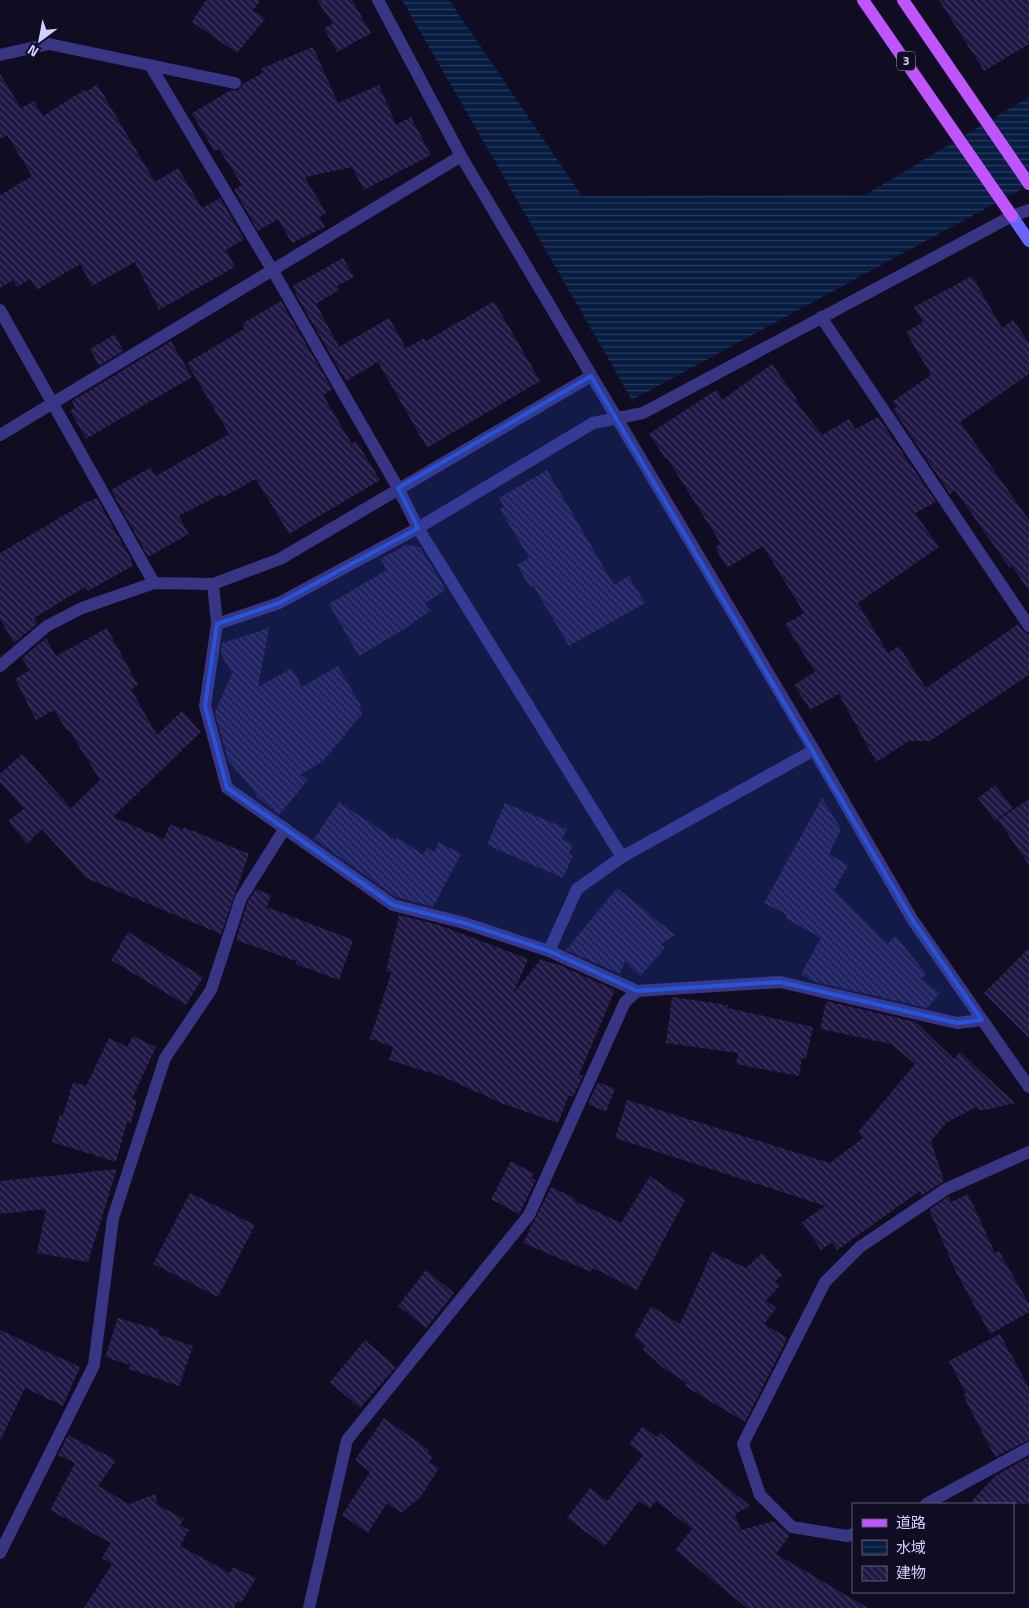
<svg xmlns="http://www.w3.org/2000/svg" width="1029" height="1608" font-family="'Titillium Web','Noto Sans JP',sans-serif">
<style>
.water{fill:url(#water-rules)}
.building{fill:url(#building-back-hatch)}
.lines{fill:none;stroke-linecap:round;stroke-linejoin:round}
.street{stroke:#383584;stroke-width:12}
.secondary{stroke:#6865ff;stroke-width:12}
.primary{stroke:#bf55ff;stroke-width:12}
.marked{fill:#2654da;fill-opacity:0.2;stroke:#2654da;stroke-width:4;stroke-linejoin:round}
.labels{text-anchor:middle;stroke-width:4;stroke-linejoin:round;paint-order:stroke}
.shield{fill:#100c22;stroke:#9894bd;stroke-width:1}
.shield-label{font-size:12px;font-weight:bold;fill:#d3ceff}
</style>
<defs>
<pattern id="water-rules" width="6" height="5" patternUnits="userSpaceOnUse" patternTransform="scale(1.25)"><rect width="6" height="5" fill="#071c41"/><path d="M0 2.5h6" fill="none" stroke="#2a3c5e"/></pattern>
<pattern id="building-back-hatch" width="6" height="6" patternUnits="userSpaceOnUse" patternTransform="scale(1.25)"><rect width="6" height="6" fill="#201744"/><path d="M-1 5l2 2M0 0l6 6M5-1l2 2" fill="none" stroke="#403860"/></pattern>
</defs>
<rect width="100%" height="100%" fill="#100c22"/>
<!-- water -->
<path class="water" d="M402,0h47l133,196 283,-1 164,-98v88l-397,215z"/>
<!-- building -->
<path class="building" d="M206,0h55l-8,10 12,9 -28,34 -45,-31z
M317,0h35l19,33 -34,19 -13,-24 9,-4z
M939,0h90v44l-45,27z
M313,47l25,56 41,-18 17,40 15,-8 20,38 -67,35 -12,-23 -47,10 21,36 -7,4 6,10 -33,16 -14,-24 -20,12 -24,-42 8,-4 -23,-36 -5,2 -22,-38 39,-23 7,1 5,-7 21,-12 -4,-3z
M0,74l21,34 13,-7 9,15 41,-26 2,2 11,-8 58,98 23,-14 24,40 18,-10 24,41 -18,11 9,17 -76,43 -24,-48 -43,24 -12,-22 -43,26 -7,-11 -13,8 -4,-7 -13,8v-93l32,-19 -25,-41 -7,4z
M343,258l11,19 -17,9 2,4 -23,14 23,43 50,-29 17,30 18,-10 2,3 68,-40 46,80 -113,67 -49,-86 -32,19 -51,-88 2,-1 -4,-6z
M972,276l30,52 11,-8 16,23v31l-69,48 69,98v71l-17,-25 -3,1 -54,-77 -5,4 -57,-85 4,-2 -4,-6 38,-26 -25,-43 17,-10 -9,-15z
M281,301l51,88 -9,6 29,49 4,-3 24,39 -91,54 -33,-55 -33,18 -2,-3 -42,22 10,18 -41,23 -37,-67 40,-23 5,9 73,-42 -42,-71 57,-34 -1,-6z
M115,334l8,17 -24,15 -9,-17z
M171,341l21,36 -106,62 -16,-29 5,-2 -3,-7z
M772,364l25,35 -2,1 27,35 27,-16 6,10 23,-12 58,85 -21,11 24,34 -81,56 30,50 11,-7 27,42 92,-64 5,7 6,3v41l-99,66h-21l-33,21 -37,-68 -29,16 -16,-25 21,-13 -30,-48 19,-11 -41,-67 -36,22 -12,-21 6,-3 -54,-86 -1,1 -17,-25 67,-44 6,10z
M547,470l67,115 15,-9 16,27 -76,43 -36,-61 -3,2 -13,-22 12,-7 -29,-49 4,-3 -5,-8z
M97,498l37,67 -46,26 -3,-4 -51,31 3,6 -23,19 -14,-24v-66l88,-52 1,1z
M406,545l14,2 26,43 -21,13 5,8 -27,19 -44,26 -30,-52 58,-34 -7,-11z
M107,628l31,57 -7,4 26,46 25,-24 19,21 -88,85 51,22 6,-15 13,6 1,-3 65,27 -28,80 -135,-56 -44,-49 -15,15 -19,-23 16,-12 -24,-27v-8l22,-20 49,54 29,-28 -31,-50 -2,1 -13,-21 -18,10 -21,-41 15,-9 -8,-12 24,-20 10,18z
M269,628l-11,59 34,-19 10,19 36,-21 23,40 -2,2 3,6 -39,47 -23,14 8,5 -29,35 -23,-19 1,-1 -29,-35 -13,-47 17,-40 -11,-19 1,-11z
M995,785l18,23 -18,13 -17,-23z
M822,798l19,31 -12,25 19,11 -14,25 53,54 9,-8 30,38 -5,5 19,14 -13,15 -112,-26 -14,-8 20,-36 -36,-20 2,-3 -23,-12z
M1029,799v66l-31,-45z
M339,802l57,38 1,-3 26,18 4,-7 7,4 5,-10 22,12 -28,53 -37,-10 -82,-58z
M505,803l62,26 -5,11 11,4 -4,10 4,2 -10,22 -76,-33z
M617,888l58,47 -14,9 4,4 -25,28 -15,-15 -5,13 -54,-24z
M256,889l15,6 -4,12 86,33 -14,40 -43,-16v-3l-60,-21 12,-39z
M399,915l40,10 89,34 -15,35 28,-35 13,5 1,-1 60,27 -36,85 4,1 -10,21 -4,-2 -11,28 -57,-20 -57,-26 -55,-17 4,-13 -23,-8 21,-66 -5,-2z
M128,932l75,45 -17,28 -75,-45z
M1029,948v90l-45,-45z
M672,997l56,8v3l85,19 -7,32 -4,-1 -3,18 -63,-12 2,-11 -72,-10z
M826,1001l90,21 38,37 6,-7 55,51 -30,7h-6l-3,-3 -30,16 -15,18 13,40 -22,14 -2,-4 -83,59 -5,-8 -11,8 -19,-28 23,-16 -210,-68 12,-38 203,63 33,-25 -5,-6 57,-68 -24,-20 -71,-15z
M133,1036l23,11 -24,52 5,2 -6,22 -4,-1 -11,40 -64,-20 8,-28 3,1 10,-33 13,4 23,-48 18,9z
M598,1082l17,7 -9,23 -18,-8z
M511,1161l23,13 -3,4 5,2 -17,34 -28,-15z
M117,1169l-29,93 -51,-9 9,-44 -46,5v-33z
M650,1176l35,24 -48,90 -44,-22 -2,4 -68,-29 28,-56 24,11 -2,2 48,23z
M190,1193l65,32 -37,72 -65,-33z
M968,1194l27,59 4,-2 30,53v8l-39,22 -33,-60 -28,-64 20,-14 2,6z
M712,1252l34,16 16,-15 20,22 -7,6 5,5 -14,14 10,8 -12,16 22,13 -1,6 -40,79 -60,-36 2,-3 -24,-15 -20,-19 2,-3 -11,-10 17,-30 29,18z
M426,1270l28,23 -28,35 -28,-22z
M118,1318l41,12 -1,4 35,12 -14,40 -50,-17 1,-4 -25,-8z
M0,1330l80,37 -17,39 -38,-18 -25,53z
M1000,1334l29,54v52l-34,17 -32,-62 3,-2 -17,-32z
M365,1340l31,27 -36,41 -30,-26z
M384,1418l45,32 -2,3 6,4 -4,5 10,6 -19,30 -19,15 -14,-10 -19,30 -26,-18 28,-43 -15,-12z
M643,1426l14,11 3,-4 90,73 -15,8 6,16 32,-9 17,14 -14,19 92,54h-121l-72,-58 17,-21 -36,-28 -6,8 -11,-8 -34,45 -38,-28 23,-30 17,13 36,-46 -14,-11z
M68,1435l48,25 -18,26 31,18 26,-10 3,11 26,14 -4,6 9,5 -9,16 50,27 3,-6 23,11 -15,25 -4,-2 -3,7h-150l28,-44 -10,-6 9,-15 -61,-33 25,-47 -17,-8z
M1029,1457v47h-60l26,-28z"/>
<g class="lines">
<!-- street -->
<path class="street" d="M378,0l83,156 353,594 98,169 117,168
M0,55l49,-11 186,39
M150,65l123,206 125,217 20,40 204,329
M0,310l154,273
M821,317l208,309
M0,435l461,-279
M213,584l4,40 -12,82 22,82 166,117 71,18 85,28 88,40 143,-9 177,41 25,-3
M217,624l62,-21 139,-75 175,-105 50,-10 369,-197 17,-6
M0,666l47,-40 35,-18 72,-25 59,1 67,-25 311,-183
M549,951l28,-62 45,-32 192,-107
M926,1504l103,-56
M853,1534l-6,2 -55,-9 -32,-32 -17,-51 82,-162 35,-35 86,-58 83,-37
M0,1553l94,-188 19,-147 52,-160 46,-68 30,-92 44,-70
M309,1608l38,-168 182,-225 96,-213 12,-11"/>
<!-- secondary -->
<path class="secondary" d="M1012,216l17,25"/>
<!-- primary -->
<path class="primary" d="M863,0l149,216
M903,0l126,184"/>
</g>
<!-- marked area -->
<path class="marked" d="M591,376l321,543 70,101 -25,3 -177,-41 -143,9 -88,-40 -85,-28 -71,-18 -166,-117 -22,-82 12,-82 62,-21 139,-75 -20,-40z"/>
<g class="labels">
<!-- shield labels -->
<rect class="shield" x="897" y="51.5" width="18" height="19" rx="4"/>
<g class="shield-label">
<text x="906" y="65">3</text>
</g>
</g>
<!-- legend -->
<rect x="852" y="1503" width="162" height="90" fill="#100c22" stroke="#5e5a7a"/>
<rect x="862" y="1519" width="25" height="8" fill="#bf55ff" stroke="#5e5a7a"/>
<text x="896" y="1528" font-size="15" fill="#d3ceff">道路</text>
<rect x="862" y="1540" width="25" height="15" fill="url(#water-rules)" stroke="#5e5a7a"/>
<text x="896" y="1553" font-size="15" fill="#d3ceff">水域</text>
<rect x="862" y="1566" width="25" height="15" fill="url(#building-back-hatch)" stroke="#5e5a7a"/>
<text x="896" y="1578" font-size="15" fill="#d3ceff">建物</text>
<!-- north arrow -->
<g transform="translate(40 40) rotate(212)" stroke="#100c22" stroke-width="4" paint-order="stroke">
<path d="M0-4L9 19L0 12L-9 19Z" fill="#d3ceff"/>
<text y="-8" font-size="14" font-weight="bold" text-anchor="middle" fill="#d3ceff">N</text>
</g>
</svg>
